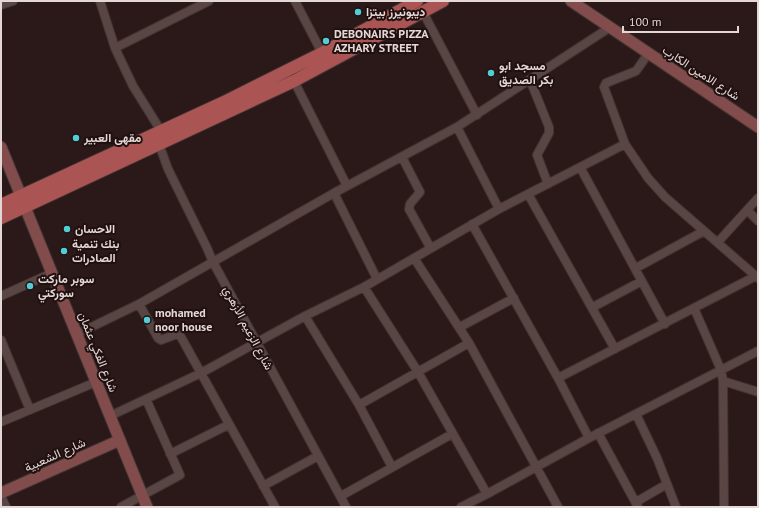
<svg xmlns="http://www.w3.org/2000/svg" width="759" height="508" font-family="'PT Sans',Vazirmatn,sans-serif">
<style>
.lines{fill:none;stroke-linecap:round;stroke-linejoin:round}
.street-casing{stroke:#403332;stroke-width:10}
.secondary-casing{stroke:#403332;stroke-width:13}
.primary-casing{stroke:#403332;stroke-width:14}
.street{stroke:#594544;stroke-width:8}
.secondary{stroke:#824c4c;stroke-width:11}
.primary{stroke:#ab5454;stroke-width:12}
.poi-dot{fill:#52ccd5;stroke:#20100f;stroke-width:1.5}
.labels{text-anchor:middle;stroke-width:4;stroke-linejoin:round;paint-order:stroke}
.poi-label{font-size:12px;font-weight:bold;fill:#e4d8d7;stroke:#20100f;text-anchor:start}
.street-label{font-size:12px;fill:#e4d8d7;stroke:#20100f}
</style>
<rect width="100%" height="100%" fill="#2a1918"/>
<g class="lines">
<defs>
<path id="street" d="M100,1l15,47 18,38 28,45 -2,13 9,25 39,79 6,14 133,245
M295,1l27,52
M1,5l12,-4
M423,12l54,103
M115,48l94,-47
M530,80l19,47v6l-12,22 11,29
M294,81l53,105
M457,127l42,82
M625,144l23,34 17,19 93,81
M402,157l18,35 -10,12 -1,5 21,38
M580,167l85,157
M334,193l43,86
M528,194l87,155
M747,210l11,11
M472,224l86,154 31,60
M718,242l40,-44
M414,258l55,85 89,164
M636,268l68,-37
M364,287l54,85 69,122
M1,296l51,-23
M139,304l19,34 3,2 16,-6 4,3 94,170
M593,307l49,-26
M694,308l27,62 2,11 1,126
M305,316l54,89 33,62
M460,327l54,-29
M77,334l62,-30 195,-111 123,-66 152,-99
M1,340l29,70
M558,378l198,-102
M723,381l35,11
M359,405l110,-62
M636,414l21,44 19,49
M110,416l91,-43 104,-57 59,-29 135,-78 126,-65 -21,-57 2,-4 30,-12 12,-17
M1,422l95,-40
M598,433l40,74
M170,454l58,-29
M263,486l55,-30
M1,496l5,11
M341,496l111,-62
M636,502l31,-18
M121,507l59,-32 -34,-76
M461,507l26,-13 102,-56 169,-87"/>
<path id="secondary" d="M571,1l187,126
M1,147l20,49
M25,207l122,300
M1,493l119,-53"/>
<path id="primary" d="M1,205l223,-103 98,-49 95,-52
M1,218l293,-137 149,-80"/>
</defs>
<!-- street casing -->
<use href="#street" class="street-casing"/>
<!-- secondary casing -->
<use href="#secondary" class="secondary-casing"/>
<!-- primary casing -->
<use href="#primary" class="primary-casing"/>
<!-- street -->
<use href="#street" class="street"/>
<!-- secondary -->
<use href="#secondary" class="secondary"/>
<!-- primary -->
<use href="#primary" class="primary"/>
</g>
<!-- markers -->
<g class="poi-dot">
<circle cx="358" cy="12" r="4"/>
<circle cx="326" cy="41" r="4"/>
<circle cx="491" cy="73" r="4"/>
<circle cx="76" cy="138" r="4"/>
<circle cx="67" cy="229" r="4"/>
<circle cx="64" cy="251" r="4"/>
<circle cx="30" cy="286" r="4"/>
<circle cx="147" cy="320" r="4"/>
</g>
<g class="labels">
<!-- poi labels -->
<g class="poi-label">
<text x="366" y="16">ديبونيرز بيتزا</text>
<text x="334" y="38">DEBONAIRS PIZZA<tspan x="334" dy="14">AZHARY STREET</tspan></text>
<text x="499" y="70">مسجد ابو<tspan x="499" dy="14">بكر الصديق</tspan></text>
<text x="84" y="142">مقهى العبير</text>
<text x="75" y="233">الاحسان</text>
<text x="72" y="248">بنك تنمية<tspan x="72" dy="14">الصادرات</tspan></text>
<text x="38" y="283">سوبر ماركت<tspan x="38" dy="14">سوركتي</tspan></text>
<text x="155" y="317">mohamed<tspan x="155" dy="14">noor house</tspan></text>
</g>
<!-- street labels -->
<g class="street-label">
<text transform="translate(701 73) rotate(33)" y="4">شارع الامين الكارب</text>
<text transform="translate(248 328) rotate(62)" y="4">شارع الزعيم الأزهري</text>
<text transform="translate(98 352) rotate(68)" y="4">شارع الفكي عثمان</text>
<text transform="translate(55 455) rotate(-24)" y="4">شارع الشعبية</text>
</g>
</g>
<!-- border -->
<rect width="759" height="508" fill="none" stroke="#e4d8d7" stroke-width="4"/>
<!-- scale -->
<path d="M623 26v6h115v-6" fill="none" stroke="#e4d8d7" stroke-width="2"/>
<text x="629" y="26" font-size="12" fill="#e4d8d7" stroke="#20100f" stroke-width="3" paint-order="stroke">100 m</text>
</svg>
